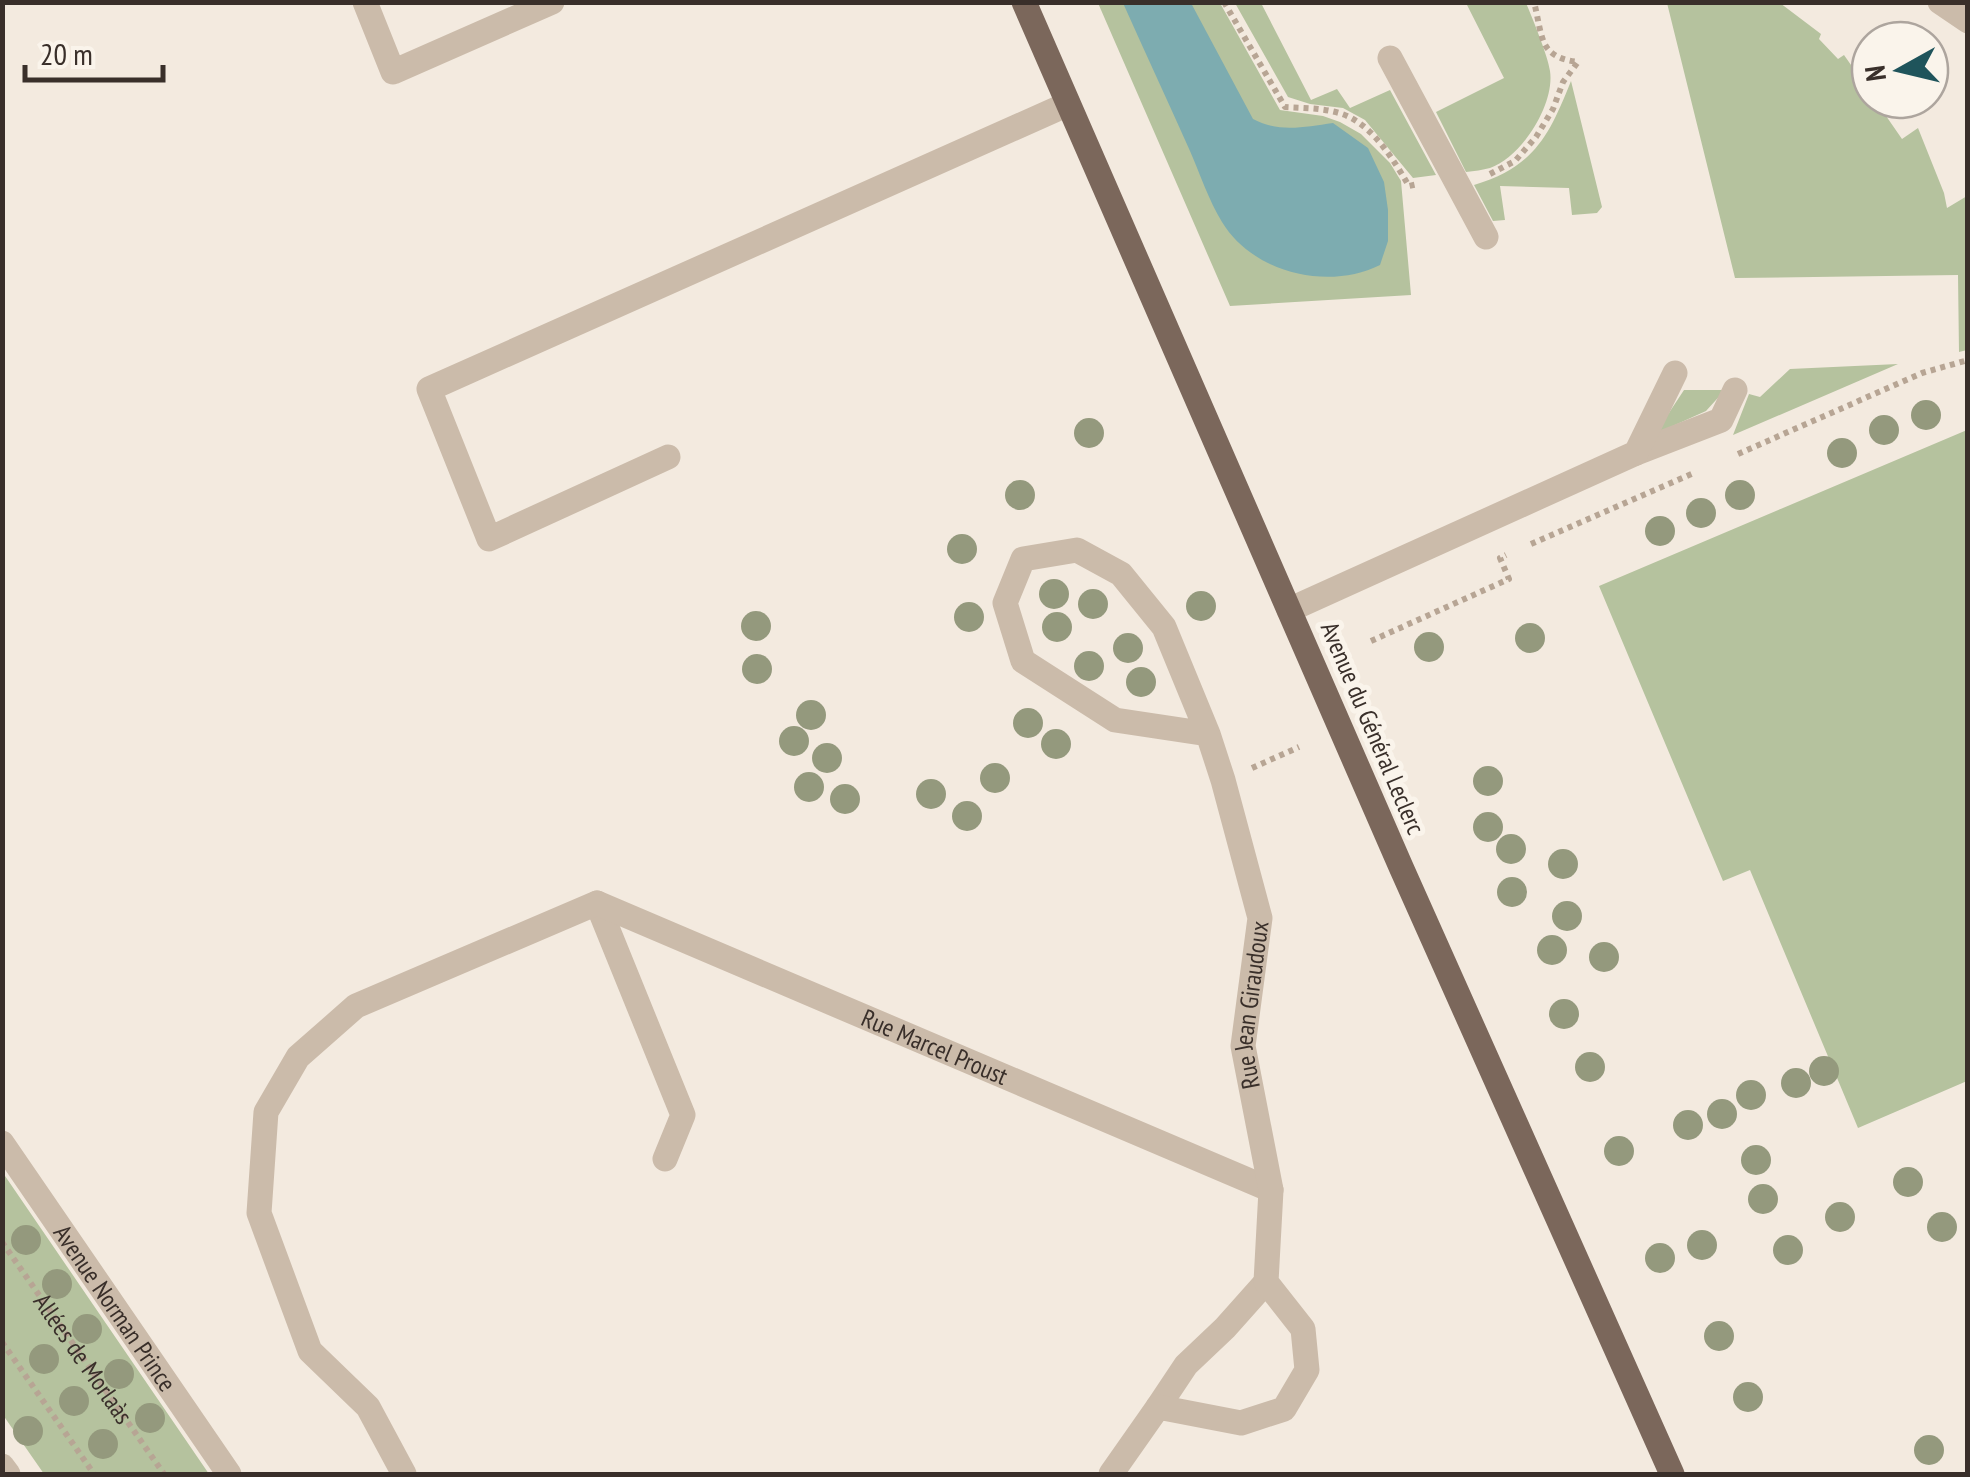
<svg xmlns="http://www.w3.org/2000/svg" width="1970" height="1477" font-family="'PT Sans Narrow',sans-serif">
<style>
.green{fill:#b5c29e}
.water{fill:#7dacb0}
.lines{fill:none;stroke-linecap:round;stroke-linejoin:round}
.path{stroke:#b7a594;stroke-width:6;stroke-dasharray:5 5;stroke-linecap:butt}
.minor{stroke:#cbbbaa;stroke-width:25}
.major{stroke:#7b675b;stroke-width:25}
.tree{fill:#94997d}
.labels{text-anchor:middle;stroke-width:10;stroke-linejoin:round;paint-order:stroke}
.street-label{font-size:25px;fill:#392f2a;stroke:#faf4eb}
</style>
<rect width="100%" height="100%" fill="#f3eadf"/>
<!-- green -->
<path class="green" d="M1098,3h122l60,107 43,6 17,6 21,12 29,29 11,18 10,114 -181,11z
M1235,3h26l50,97 26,-11 13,19 40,-18 46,85 -23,3 -48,-58 -22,-12 -33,-4 -22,-7z
M1466,3h60c6,14 22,53 24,68 5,33 -28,86 -60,97 -7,2 -16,3 -24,4l-30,-60 68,-34z
M1667,3h113l41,31 -2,5 19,20 6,-4 26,37v8h5l27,39 16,-11 26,65 3,15 20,-12v154l-8,2 -1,-77 -223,3z
M1571,81l31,126 -5,6 -25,2 -3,-27 -69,-2 5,34 -12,1 -19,-36c60,-18 75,-49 97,-104z
M1898,364l-165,71 16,-41 11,3 30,-28z
M1684,390h41l-19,21 -51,23z
M1967,430v651l-109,47 -108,-258 -27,11 -124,-295z
M3,1173l206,301h-165l-41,-59z"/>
<!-- water -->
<path class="water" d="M1123,3h68l62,116c26,14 51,8 80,4l35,25 16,34 4,28v31l-8,24c-52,26 -127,8 -158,-43 -13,-21 -22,-48 -32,-71 -22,-49 -45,-99 -67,-148z"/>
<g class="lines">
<!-- path -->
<g class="path">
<path d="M1224,2l61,105c18,1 37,1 54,6 32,9 54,46 70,73l9,-2"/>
<path d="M1490,174l25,-13 21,-24 17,-28 10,-27 15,-20c-40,-5 -35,-25 -44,-60"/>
<path d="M1738,454l184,-81 46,-13"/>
<path d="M1531,544l163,-71"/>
<path d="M1371,641l138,-62 -9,-21 6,-3"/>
<path d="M1252,768l47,-21"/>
<path id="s1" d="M2,1242l162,232"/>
<path d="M2,1342l92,132"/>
</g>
<!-- minor -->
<g class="minor">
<path d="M365,2l28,70 159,-70"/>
<path d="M1940,2l28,19"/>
<path d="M1390,58l96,179"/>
<path d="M1636,453l85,-33 14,-30"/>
<path d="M668,457l-179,82 -60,-150 639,-285"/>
<path d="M1289,610l347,-157 39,-80"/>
<path d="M597,903l86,212 -18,44"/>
<path id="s2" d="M2,1143l227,331"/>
<path d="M1158,1407l28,-42 39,-37 41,-46"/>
<path d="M2,1466l6,8"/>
<path id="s3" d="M404,1474l-36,-67 -58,-56 -51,-138 7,-101 32,-55 58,-51 241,-103 674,287"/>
<path id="s4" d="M1111,1474l47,-67 83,16 43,-14 23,-39 -4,-41 -37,-47 5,-92 -28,-144 17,-128 -37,-138 -15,-46 -44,-107 -43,-53 -44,-24 -54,9 -18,44 18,58 92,59 93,14"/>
</g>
<!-- major -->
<path class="major" d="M1024,2l377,865 271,607"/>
</g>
<!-- trees -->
<g class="tree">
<circle cx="1926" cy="415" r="15"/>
<circle cx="1884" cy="430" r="15"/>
<circle cx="1089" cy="433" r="15"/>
<circle cx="1842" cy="453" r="15"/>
<circle cx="1020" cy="495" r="15"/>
<circle cx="1740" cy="495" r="15"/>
<circle cx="1701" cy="513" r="15"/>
<circle cx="1660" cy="531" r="15"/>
<circle cx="962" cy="549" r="15"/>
<circle cx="1054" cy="594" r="15"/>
<circle cx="1093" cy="604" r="15"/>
<circle cx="1201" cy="606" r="15"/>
<circle cx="969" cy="617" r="15"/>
<circle cx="756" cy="626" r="15"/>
<circle cx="1057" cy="627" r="15"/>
<circle cx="1530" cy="638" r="15"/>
<circle cx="1429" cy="647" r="15"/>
<circle cx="1128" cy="648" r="15"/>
<circle cx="1089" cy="666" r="15"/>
<circle cx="757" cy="669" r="15"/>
<circle cx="1141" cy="682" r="15"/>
<circle cx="811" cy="715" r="15"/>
<circle cx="1028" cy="723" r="15"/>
<circle cx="794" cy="741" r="15"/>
<circle cx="1056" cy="744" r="15"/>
<circle cx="827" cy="758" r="15"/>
<circle cx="995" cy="778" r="15"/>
<circle cx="1488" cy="781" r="15"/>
<circle cx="809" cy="787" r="15"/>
<circle cx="931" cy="794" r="15"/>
<circle cx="845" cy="799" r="15"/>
<circle cx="967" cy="816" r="15"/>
<circle cx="1488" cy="827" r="15"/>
<circle cx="1511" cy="849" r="15"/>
<circle cx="1563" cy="864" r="15"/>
<circle cx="1512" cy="892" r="15"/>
<circle cx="1567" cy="916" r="15"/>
<circle cx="1552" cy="950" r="15"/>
<circle cx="1604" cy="957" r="15"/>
<circle cx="1564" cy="1014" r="15"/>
<circle cx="1590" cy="1067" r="15"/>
<circle cx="1824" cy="1071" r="15"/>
<circle cx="1796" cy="1083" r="15"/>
<circle cx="1751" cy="1095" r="15"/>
<circle cx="1722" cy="1114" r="15"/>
<circle cx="1688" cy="1125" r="15"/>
<circle cx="1619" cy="1151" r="15"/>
<circle cx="1756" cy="1160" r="15"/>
<circle cx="1908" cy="1182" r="15"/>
<circle cx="1763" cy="1199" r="15"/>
<circle cx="1840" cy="1217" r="15"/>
<circle cx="1942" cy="1227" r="15"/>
<circle cx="26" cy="1240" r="15"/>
<circle cx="1702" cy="1245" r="15"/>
<circle cx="1788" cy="1250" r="15"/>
<circle cx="1660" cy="1258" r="15"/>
<circle cx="57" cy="1284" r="15"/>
<circle cx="87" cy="1329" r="15"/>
<circle cx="1719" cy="1336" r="15"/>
<circle cx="44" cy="1359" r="15"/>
<circle cx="119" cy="1374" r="15"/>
<circle cx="1748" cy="1397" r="15"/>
<circle cx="74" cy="1401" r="15"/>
<circle cx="150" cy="1418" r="15"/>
<circle cx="28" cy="1431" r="15"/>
<circle cx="103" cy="1444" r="15"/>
<circle cx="1929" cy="1450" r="15"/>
</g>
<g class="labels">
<!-- street labels -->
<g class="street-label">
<text transform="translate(1373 728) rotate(67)" y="9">Avenue du Général Leclerc</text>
<text dy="9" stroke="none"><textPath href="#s4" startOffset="638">Rue Jean Giraudoux</textPath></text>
<text dy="9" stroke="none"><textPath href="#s3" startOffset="1175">Rue Marcel Proust</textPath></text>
<text dy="9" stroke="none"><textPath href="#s2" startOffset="200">Avenue Norman Prince</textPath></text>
<text dy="9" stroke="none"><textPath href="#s1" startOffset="142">Allées de Morlaàs</textPath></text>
</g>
</g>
<!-- border -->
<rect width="1970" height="1477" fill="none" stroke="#392f2a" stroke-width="10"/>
<!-- north arrow -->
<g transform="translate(1900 70) rotate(262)"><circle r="48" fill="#faf4eb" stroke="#ada59e" stroke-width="2.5"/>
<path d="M0-8L18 38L0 25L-18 38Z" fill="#1f545b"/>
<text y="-15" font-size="28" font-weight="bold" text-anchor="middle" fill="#392f2a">N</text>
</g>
<!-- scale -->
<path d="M25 65v15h138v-15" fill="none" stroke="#392f2a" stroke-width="5"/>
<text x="40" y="65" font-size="30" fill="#392f2a" stroke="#faf4eb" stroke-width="8" paint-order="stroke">20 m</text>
</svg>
